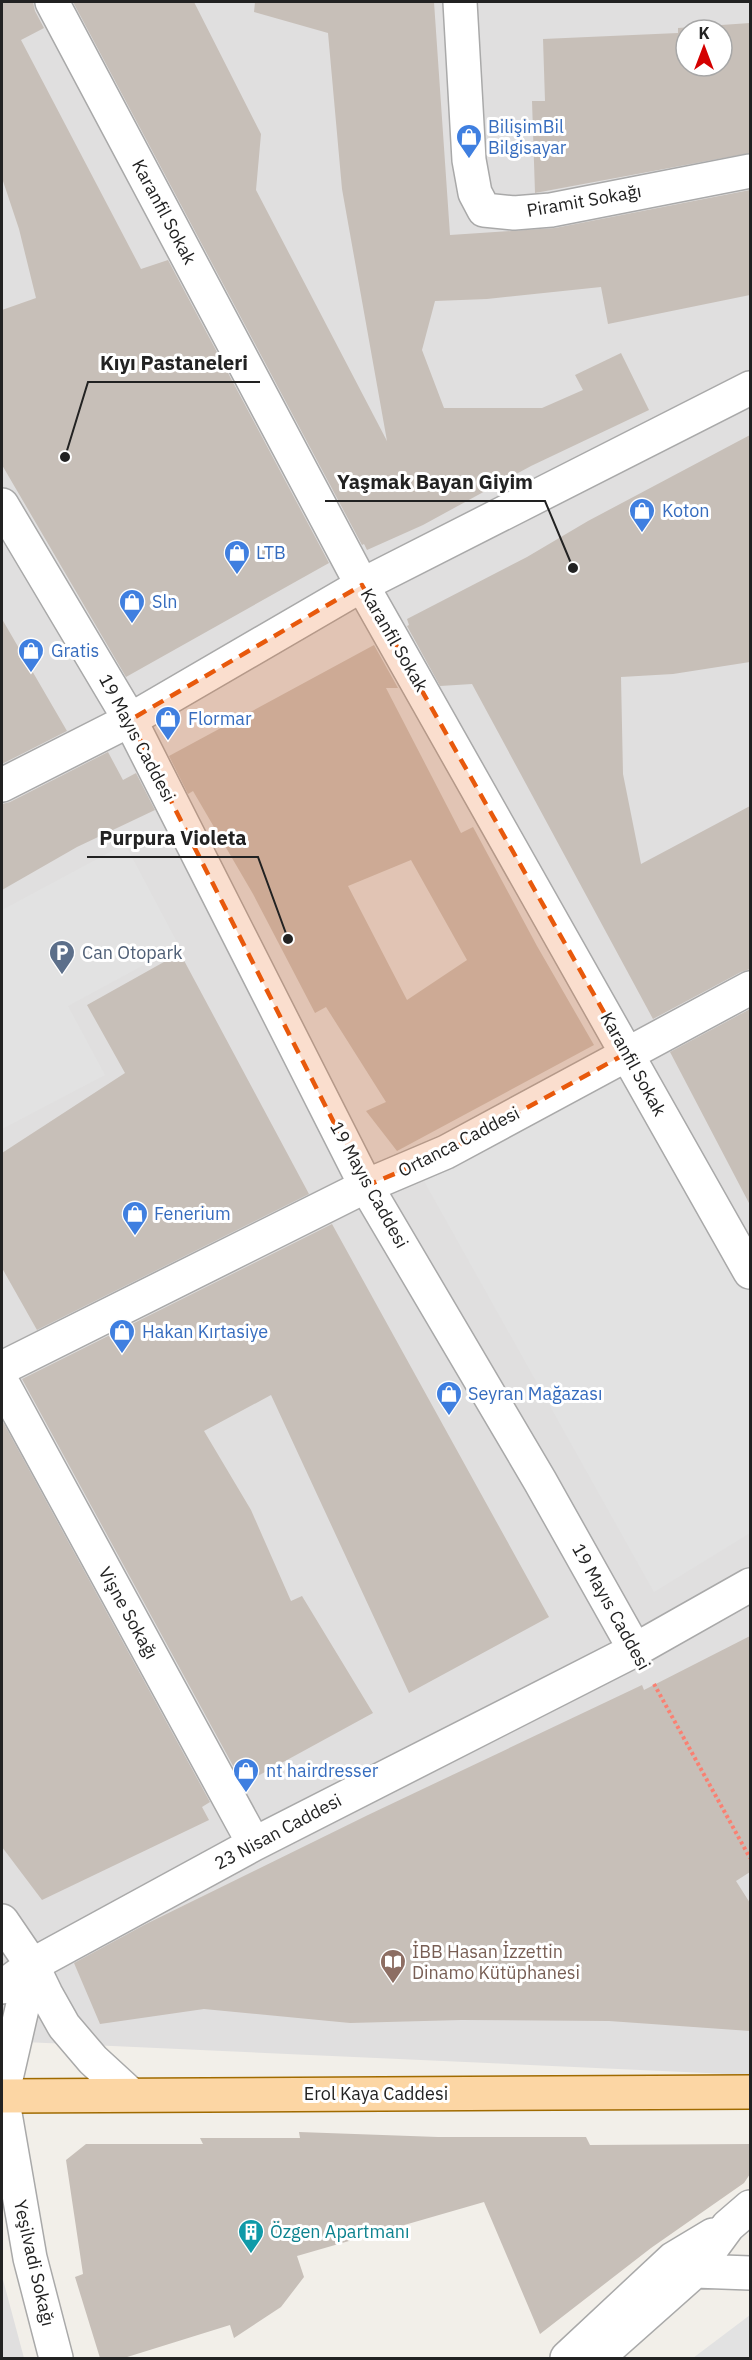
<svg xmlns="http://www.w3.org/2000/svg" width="752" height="2360" font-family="'IBM Plex Sans',sans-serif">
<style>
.residential{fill:#e0dfdf;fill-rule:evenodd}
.parking{fill:#e2e2e2}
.building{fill:#c7bfb8;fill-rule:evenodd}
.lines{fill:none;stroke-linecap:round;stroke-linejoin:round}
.minor-casing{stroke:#a9a9a9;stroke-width:36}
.major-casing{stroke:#a06b00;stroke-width:36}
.path{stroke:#fa8072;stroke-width:4;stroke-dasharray:3 3;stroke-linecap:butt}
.minor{stroke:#fff;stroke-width:33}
.major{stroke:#fcd6a4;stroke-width:33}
.marked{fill:#e8590c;fill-opacity:0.2;stroke:#e8590c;stroke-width:4.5;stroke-dasharray:12 8;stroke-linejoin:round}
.labels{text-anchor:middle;stroke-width:6;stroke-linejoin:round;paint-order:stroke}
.shop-label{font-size:18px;fill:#366cbe;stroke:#fff;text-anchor:start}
.street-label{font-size:18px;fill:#222;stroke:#fff}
.service-label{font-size:18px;fill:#4e5e75;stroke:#fff;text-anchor:start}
.education-label{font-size:18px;fill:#785e54;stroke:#fff;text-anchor:start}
.culture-label{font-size:18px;fill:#0d838f;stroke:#fff;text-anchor:start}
.leader{fill:none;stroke:#222;stroke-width:2}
.callout-dot{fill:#222;stroke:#fff;stroke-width:2}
.callout-label{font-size:20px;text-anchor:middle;font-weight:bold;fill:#222;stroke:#fff;stroke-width:6;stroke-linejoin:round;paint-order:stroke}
</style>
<rect width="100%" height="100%" fill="#f2efe9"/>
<!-- residential -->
<path class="residential" d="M2,2h748v2073l-748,-34zM686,30h36v36h-36z
M2,2276l22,82h-22z"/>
<!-- parking -->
<path class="parking" d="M125,844l54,102 -111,60 37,69 -103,54v-219z
M625,1066l125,223v244l-96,59 -230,-411z
M750,2315v43h-57z"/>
<!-- building -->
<path class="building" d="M2,2h31l2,9 9,17 -23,12 120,229 27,-9 161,303 -203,114 -124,-212v-155l34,-12 -17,-69 -17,-51z
M73,2h121l67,132 -5,56 131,251 -45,-252 -14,-156 -74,-21 1,-10h179l16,233 105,-7 195,-38v105l-142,29 -7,-37 -114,12 -52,2 -13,49 22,58h98l41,-18 -8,-15 46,-22 28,57 -118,56 -108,59 -56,25 -3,-6 -2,1z
M750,23v130l-215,40 -3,-92h13l-2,-62 135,-6v-5zM686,30h36v36h-36z
M750,435v227l-77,12 -52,3 2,97 18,90 109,-58v163l-9,3 -88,47 -181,-335 -32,2 -33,-60 2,-1 -2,-6 120,-62 61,-36z
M2,619l65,112 -65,33z
M374,645l24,43h-12l75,145 12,-6 64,119 57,99 -197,106 -31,-40 20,-9 -60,-95 -11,6 -62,-119 -60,-103 -5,3 -19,-38zM411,860l56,100 -60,40 -59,-114z
M108,752l15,28 13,-7 19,37 -78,37 -75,43v-86l8,-2z
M180,953l129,241 -272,136 -35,-62v-115l123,-80 -38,-68z
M750,1009v196l-80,-153z
M332,1224l217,393 -140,76 -138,-298 -67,36 47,79 40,91 11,-5 71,117 -130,71 -221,-405z
M2,1420l208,382 -8,5 7,13 -167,80 -40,-53z
M750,1636v236l-14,9 14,22v128l-141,-10 -148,-1 -111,3 -146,-14 -104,15 -26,-61 72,-39 222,-109 274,-130 2,5z
M299,2132l139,5h148l4,8 160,-1v30l-6,9 -93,65 -111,86 -56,-132 -187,54 7,21 -23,30 -47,31 -4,-13 -106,33h-24l-25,-81 8,-3 -17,-114 20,-16h117l-3,-6h100z"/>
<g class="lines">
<defs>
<path id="minor" d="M52,2l310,583 388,687
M460,2l9,158 6,33 9,17 30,3 37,-3 199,-39
M2,505l128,215 236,466 174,295 95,169
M2,785l128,-65 232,-135 388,-197
M2,1368l364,-182 80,-34 304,-164
M2,1382l252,462
M2,1921l30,44 14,29 18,32 29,34 37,34
M32,1965l-30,131 28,162 26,100
M2,1987l30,-22 222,-121 381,-194 115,-65
M695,2271l55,2
M567,2358l106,-99 40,-24
M597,2358l98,-87 33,-45 22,-19"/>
<path id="major" d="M2,2096l748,-4"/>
</defs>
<!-- minor casing -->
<use href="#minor" class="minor-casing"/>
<!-- major casing -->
<use href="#major" class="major-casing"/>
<!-- path -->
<path class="path" d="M654,1684l96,174"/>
<!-- minor -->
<use href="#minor" class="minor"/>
<!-- major -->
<use href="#major" class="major"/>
</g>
<!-- marked area -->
<path class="marked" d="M362,585l265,468 -181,99 -80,34 -236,-466z"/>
<!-- icons -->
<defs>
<symbol id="shop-pin" viewBox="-11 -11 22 30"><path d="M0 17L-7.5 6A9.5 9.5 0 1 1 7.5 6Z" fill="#3f7fe0" stroke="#fff"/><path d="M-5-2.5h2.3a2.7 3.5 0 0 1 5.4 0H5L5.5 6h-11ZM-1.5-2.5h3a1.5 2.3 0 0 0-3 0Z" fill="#fff"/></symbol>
<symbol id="parking-pin" viewBox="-11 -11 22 30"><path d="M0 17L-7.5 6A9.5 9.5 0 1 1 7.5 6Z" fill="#5c6f8a" stroke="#fff"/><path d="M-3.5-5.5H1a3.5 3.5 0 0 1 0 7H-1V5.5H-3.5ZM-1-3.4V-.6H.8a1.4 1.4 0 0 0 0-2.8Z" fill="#fff"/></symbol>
<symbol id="library-pin" viewBox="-11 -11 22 30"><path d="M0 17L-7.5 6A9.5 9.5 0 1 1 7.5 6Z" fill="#8d6e63" stroke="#fff"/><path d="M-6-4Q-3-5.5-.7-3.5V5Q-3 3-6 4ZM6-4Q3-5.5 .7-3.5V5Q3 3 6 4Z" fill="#fff"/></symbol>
<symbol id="building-pin" viewBox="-11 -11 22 30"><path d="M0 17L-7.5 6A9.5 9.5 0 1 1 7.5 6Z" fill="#0f9aa8" stroke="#fff"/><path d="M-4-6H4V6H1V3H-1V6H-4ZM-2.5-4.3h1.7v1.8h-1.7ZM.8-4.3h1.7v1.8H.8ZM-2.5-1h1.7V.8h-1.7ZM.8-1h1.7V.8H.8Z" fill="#fff"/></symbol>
</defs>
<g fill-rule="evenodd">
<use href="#shop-pin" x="454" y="122" width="30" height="40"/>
<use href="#shop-pin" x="627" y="496" width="30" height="40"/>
<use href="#shop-pin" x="222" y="538" width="30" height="40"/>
<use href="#shop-pin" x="117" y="587" width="30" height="40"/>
<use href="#shop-pin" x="16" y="636" width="30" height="40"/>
<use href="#shop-pin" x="153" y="704" width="30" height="40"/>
<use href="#parking-pin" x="47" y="938" width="30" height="40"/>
<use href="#shop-pin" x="120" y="1199" width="30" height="40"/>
<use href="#shop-pin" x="107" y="1317" width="30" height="40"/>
<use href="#shop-pin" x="434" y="1379" width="30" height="40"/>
<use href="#shop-pin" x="231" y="1756" width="30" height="40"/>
<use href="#library-pin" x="378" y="1947" width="30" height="40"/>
<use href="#building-pin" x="236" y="2217" width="30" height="40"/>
</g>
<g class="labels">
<!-- shop labels -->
<g class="shop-label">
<text x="488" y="133">BilişimBil<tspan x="488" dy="21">Bilgisayar</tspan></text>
<text x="662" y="517">Koton</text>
<text x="256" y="559">LTB</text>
<text x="152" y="608">Sln</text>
<text x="51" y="657">Gratis</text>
<text x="188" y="725">Flormar</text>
<text x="154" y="1220">Fenerium</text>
<text x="142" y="1338">Hakan Kırtasiye</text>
<text x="468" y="1400">Seyran Mağazası</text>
<text x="266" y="1777">nt hairdresser</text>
</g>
<!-- street labels -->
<g class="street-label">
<text transform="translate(584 201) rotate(-10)" y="6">Piramit Sokağı</text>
<text transform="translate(164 212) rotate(62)" y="6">Karanfil Sokak</text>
<text transform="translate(394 640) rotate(60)" y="6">Karanfil Sokak</text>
<text transform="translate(137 738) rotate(62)" y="6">19 Mayıs Caddesi</text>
<text transform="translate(633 1064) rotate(61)" y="6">Karanfil Sokak</text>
<text transform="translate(459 1142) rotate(-27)" y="6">Ortanca Caddesi</text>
<text transform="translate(369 1185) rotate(61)" y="6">19 Mayıs Caddesi</text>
<text transform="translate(611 1607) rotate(61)" y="6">19 Mayıs Caddesi</text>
<text transform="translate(128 1613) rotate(61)" y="6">Vişne Sokağı</text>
<text transform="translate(278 1832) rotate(-28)" y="6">23 Nisan Caddesi</text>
<text x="376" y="2100">Erol Kaya Caddesi</text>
<text transform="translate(34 2263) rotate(77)" y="6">Yeşilvadi Sokağı</text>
</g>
<!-- service labels -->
<g class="service-label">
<text x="82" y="959">Can Otopark</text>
</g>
<!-- education labels -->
<g class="education-label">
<text x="412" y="1958">İBB Hasan İzzettin<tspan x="412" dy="21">Dinamo Kütüphanesi</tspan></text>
</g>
<!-- culture labels -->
<g class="culture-label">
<text x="270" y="2238">Özgen Apartmanı</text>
</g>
</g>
<!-- callouts -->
<path class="leader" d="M65 457L88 382H260M573 568L545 501H325M288 939L258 857H87"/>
<g class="callout-dot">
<circle cx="65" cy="457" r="6"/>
<circle cx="573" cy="568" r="6"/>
<circle cx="288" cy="939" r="6"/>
</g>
<g class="callout-label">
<text x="174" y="370">Kıyı Pastaneleri</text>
<text x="435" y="489">Yaşmak Bayan Giyim</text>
<text x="173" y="845">Purpura Violeta</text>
</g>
<!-- border -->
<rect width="752" height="2360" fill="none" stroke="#222222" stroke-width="6"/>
<!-- north arrow -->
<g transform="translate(704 48)"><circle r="28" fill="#ffffff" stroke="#a7a7a7" stroke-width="1.5"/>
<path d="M0-4.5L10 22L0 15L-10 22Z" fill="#d40000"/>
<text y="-9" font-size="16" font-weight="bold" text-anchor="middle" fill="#222222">K</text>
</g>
</svg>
